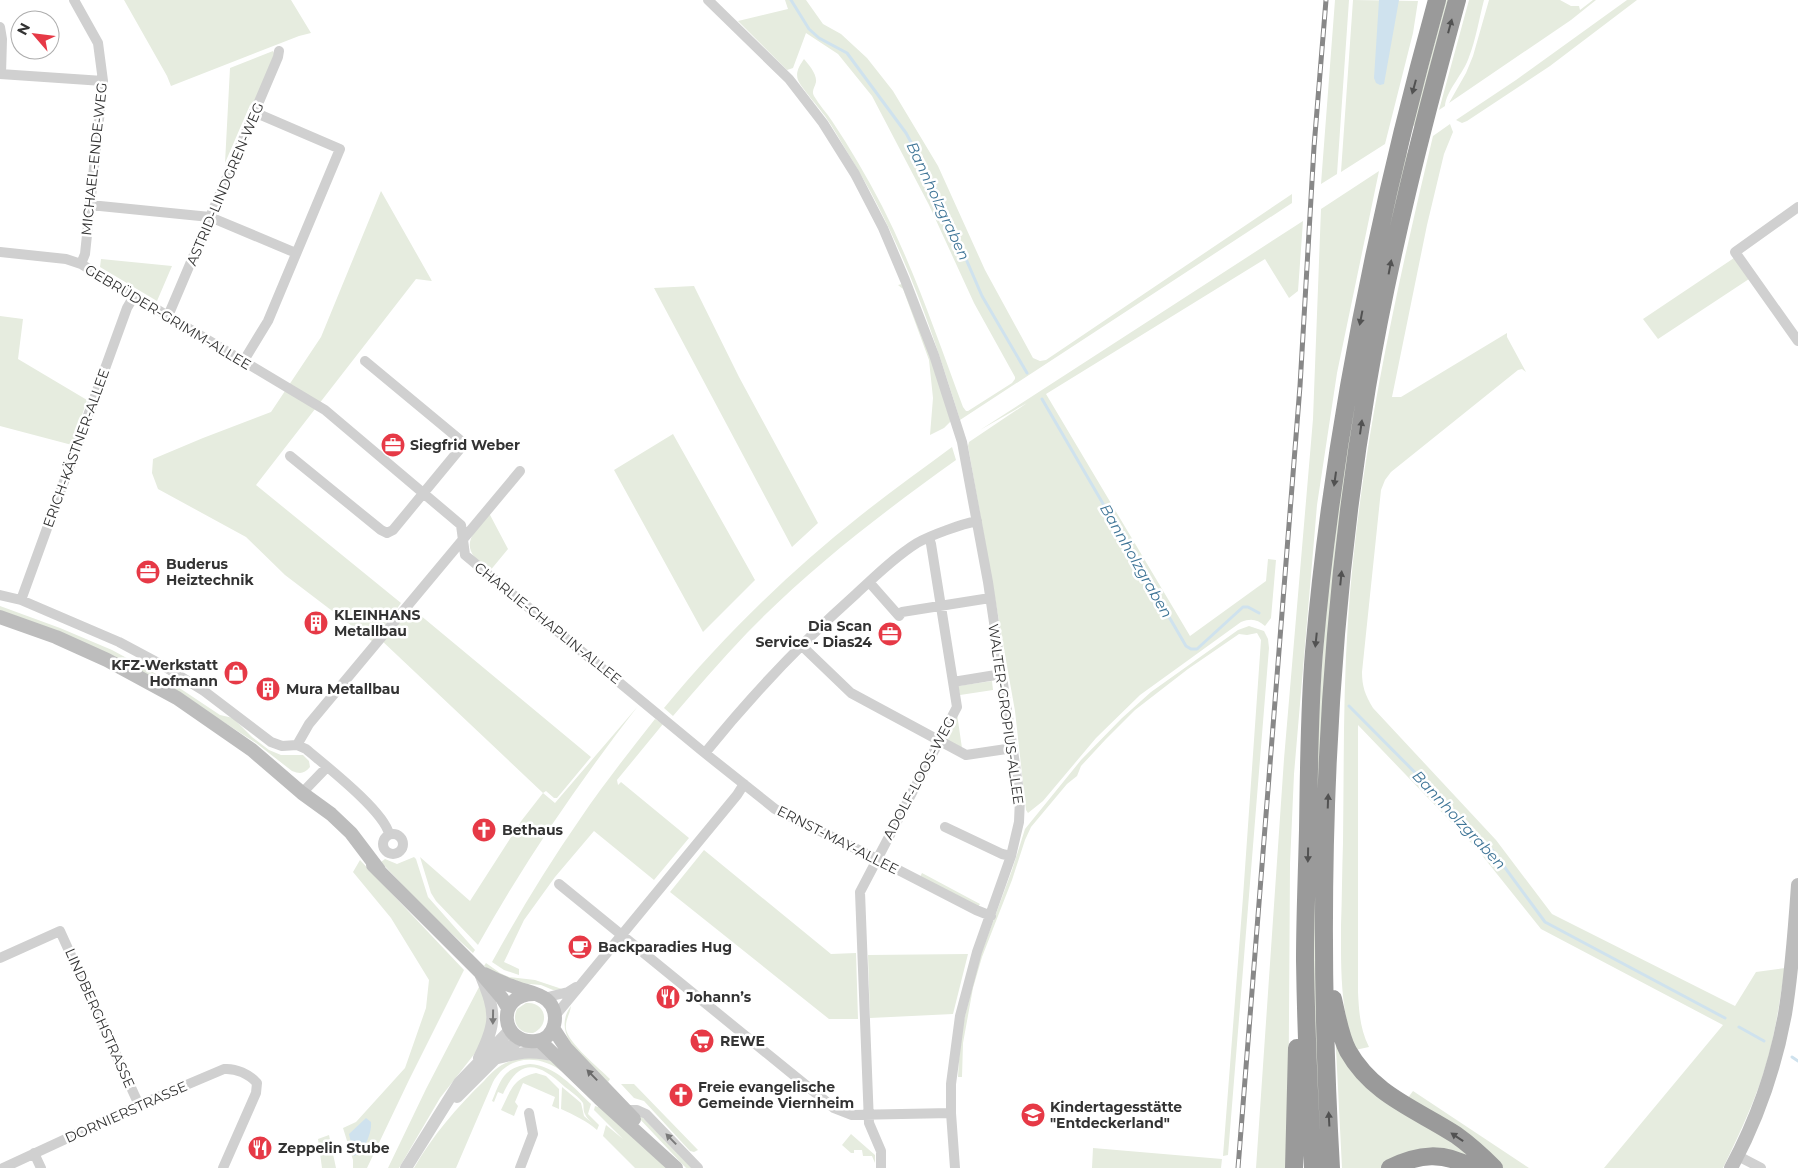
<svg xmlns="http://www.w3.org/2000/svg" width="1798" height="1168" font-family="Montserrat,sans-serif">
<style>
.green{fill:#e6ecdf}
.water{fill:#cfe2ee}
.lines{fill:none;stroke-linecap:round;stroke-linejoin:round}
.stream{stroke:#cfe2ee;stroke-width:3}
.minor{stroke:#d0d0d0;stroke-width:10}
.tertiary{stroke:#d0d0d0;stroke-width:12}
.secondary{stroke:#bdbdbd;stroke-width:14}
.motorway{stroke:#9a9a9a;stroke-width:18}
.rail-casing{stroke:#888;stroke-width:5}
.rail{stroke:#fff;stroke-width:3;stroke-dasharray:9;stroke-linecap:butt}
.oneway{fill:#525252}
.oneway2{fill:#7a7a7a}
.oneway3{fill:#6a6a6a}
.labels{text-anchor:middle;stroke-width:5;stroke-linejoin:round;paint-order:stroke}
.street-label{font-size:14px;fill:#333;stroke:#fff}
.poi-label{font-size:14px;font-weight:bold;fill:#333;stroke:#fff;text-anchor:start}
.water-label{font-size:15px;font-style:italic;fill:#3f7597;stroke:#fff}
</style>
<rect width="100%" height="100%" fill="#fff"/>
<!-- green -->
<path class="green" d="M124,0h167l20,33 -12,3 -128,50 -4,-10z
M785,0h21l17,24 18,10 26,24 26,33 45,75 47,104 48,88 7,3 6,-1 246,-166v9l-332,217c-28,-91 -60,-184 -111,-265 -8,-13 -15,-26 -24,-39 -5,-7 -25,-30 -27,-36 -3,-8 2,-15 6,-21 5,6 13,15 12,23 -1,5 -5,9 -2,14 5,9 13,17 18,25 18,27 35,56 50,85 33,65 56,134 81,201l3,4h2l44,-28 3,-4v-2l-41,-74 -45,-98 -57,-109 -34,-42 -32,-21 -13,35 -6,2 -49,-49 50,-12z
M1335,0h14l-12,174 -16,10z
M1353,0l65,1 -5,32 -28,111 -44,28z
M1446,0h4l-34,124 -4,3z
M1469,0h15c-5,19 -8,39 -15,57 -5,16 -23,34 -24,49l-6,4z
M1489,0h71l11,6h8l1,4 13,-10h3l-25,20 -122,83 17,-30 7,-17z
M1627,0h10l-87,66 -83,55 -5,2 -6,-3 60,-40z
M273,51l2,4 -20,48 -5,2 -25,58 5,-95z
M1450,124l3,8 -9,22 -17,71 -35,172h9l106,-64v4l19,35 -4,-3 -4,1 -127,102 -6,8 -4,10 -19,182c0,14 3,23 11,36l123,132 56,74 183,92 21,-34 29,-4c-5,30 -9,61 -17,90 -11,39 -28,75 -45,110h-119l119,-143 -182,-96 -64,-80 -119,-124v267c1,20 2,37 11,55l-14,3c-15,-40 -14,-82 -14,-124 1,-28 1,-55 2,-83 1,-74 0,-149 5,-223 11,-163 47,-325 85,-484z
M1410,151l-81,475 -4,542h-5c-2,-61 -6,-123 -6,-185 -3,-165 4,-332 26,-496 15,-112 41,-222 64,-332z
M1379,171l-42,202 -20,132 -23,269 -4,90 -2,304h-32l28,-409 29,-340 8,-210z
M381,191l51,90 -16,-2 -160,206 145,118 -28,39 -88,-67 -39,-38 -88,-48 -6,-16 1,-14 50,-21 68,-26 50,-75z
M1303,221l-5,70 -9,7 -24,-39 -219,135 144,242 76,-55 2,-22 8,1 -5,58 -6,8c-8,-7 -14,-8 -24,-4l-101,73 -44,43 -53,63 -15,12 -2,-3 -11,-99 -47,-265 1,-4 58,-39 -47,27z
M1734,258l15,21 -91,60 -15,-20z
M101,259l71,7 -15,35 -57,-34z
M902,284l23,54 26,83 -7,7 -14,7 3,-37 -4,-38 -26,-71 -5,-4z
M694,286l45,91 79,146 -26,24 -138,-259z
M0,316l23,3 -5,40 69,41 -15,45 -72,-19z
M673,434l82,146 -52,52 -89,-162z
M952,447l4,13c-74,53 -146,108 -209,173 -26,27 -50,55 -74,83l-9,-8c58,-70 124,-135 196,-192 30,-24 61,-46 92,-69z
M489,513l19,36 -19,23c-30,-26 -21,-32 0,-59z
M408,605l183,152 -34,41h-3l-8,-7 -3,2 12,10 83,-97c-59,76 -113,155 -160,239l-42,-44 -5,-8 -11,-36 50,44 52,-81 21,-27 -163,-154z
M0,606l60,22 52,22 57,31 51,34 13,3 19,19 17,13 12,5h22l6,6 1,6c-6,7 -10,7 -18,4l-36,-28 -90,-58 -166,-74z
M1249,626l15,5 4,8 1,9 -41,507 -5,1 20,-259 18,-257 -4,-7 -10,2 -8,-1 -51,35 -53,41 -29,29 -25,27 -4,10 -10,8 -36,43 -6,13 -13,40 -30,77 -9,31 -10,55 -1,34h-4l2,-34 4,-23 16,-63 32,-87 13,-41 56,-69 41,-42 29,-26 87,-62z
M992,681l1,9 -33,5 -2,-9z
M957,714l5,34 -18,-10z
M655,719l8,5 -46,56 1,5 3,-3 68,56 -35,42 -60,-49 -39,46 -31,43 -20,42 15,7v6l-15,-5 -12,-8c27,-49 56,-97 88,-143 23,-34 49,-67 75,-100z
M704,850l127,104 25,-1 2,66h-29l-159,-127z
M414,857l2,2 12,38 47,53 -2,3 -45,-41 -47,-50 4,-3 12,5z
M360,860l104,110 -55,110 -42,88h-14v-8l-10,-32 13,-6 49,-54 21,-60 3,-28 -38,-62 -38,-46z
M922,873l58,31 -2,3 -58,-30z
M968,954l-15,60 -83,4 -2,-63z
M486,963l14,10 9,4 26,3 27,9 -2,2 -7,-1 -12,-5 -22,-2 -31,-13 -4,-4z
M479,987l4,6 6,25 -10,30 -39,50 -41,70h-11l38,-79z
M526,1003c20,-2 25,22 7,30 -14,1 -22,-11 -16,-24z
M571,1006c-1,8 -6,14 -5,23 2,14 34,40 44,50l-2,3c-19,-19 -59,-46 -37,-76z
M1335,1029l8,23 112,89 27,27 -18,-10 -82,10h-40z
M538,1057l19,6 7,10c-23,-19 -56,-19 -71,9l-37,86h-42c19,-33 43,-61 70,-87 6,-7 15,-16 24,-19 9,-4 20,-4 30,-5z
M530,1064c26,2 43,23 61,40l-3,10 11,11 -2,5c-10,-9 -23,-15 -36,-21l1,-22 19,16 3,13 8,7c-3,-3 -6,-6 -7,-9 -2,-3 -1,-8 -2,-11 -4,-6 -13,-12 -18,-16 -26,-24 -45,-31 -62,7l-5,-2 -4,10 -2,-1c9,-22 12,-34 38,-37z
M536,1073l10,3 13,13v20l-7,-3 3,-9 -32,-14 -8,19 3,4 -4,10 -13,-6c10,-20 12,-32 35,-37z
M621,1084h13l64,66 -4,2 -4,-1 -46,-50 -10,-3z
M1413,1091l116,77h-27l-95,-69z
M600,1103l68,65h-33l-32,-32 3,-11 17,14 -29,-29 1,-4 3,1z
M639,1114l53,54h-6l-49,-52z
M851,1134l24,21v8l-3,-7h-9l-1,-6h-8v3h-3l-9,-8z
M329,1135l7,33h-14l-4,-29z
M1093,1148l129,11 -1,9h-129z"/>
<!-- water -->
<path class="water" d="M1379,0h20l-15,84 -4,1 -4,-2 -2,-5z
M366,1118l5,4c1,11 -7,30 -17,34l-5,-22z"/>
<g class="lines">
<!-- stream -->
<path class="stream" d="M791,0l18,29 10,9 28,15 59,80 28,52 48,111 45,77
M1042,399l144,247 5,3h6l46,-42h5l11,6
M1349,706l143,144 53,72 180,96
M1739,1027l25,14
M1792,1057l6,4"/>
<!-- minor -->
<path class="minor" d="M74,0l24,43 5,38 -18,173 -4,10
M708,0l81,79 34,44 32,51 28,54 22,52 29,75 28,87 26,140 32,216 -1,24 -8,34 -34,96 -17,64 -9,68v29l4,55
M0,27l2,12 -1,35
M0,74l103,7
M90,205l120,12 86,36
M1798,207l-63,45 63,89
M0,252l66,7 15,5 244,146 136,115 4,30 236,195 74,59 102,50 99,51 15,6
M168,316l110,-259 1,-6
M243,362l25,-41 72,-172 -86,-37
M290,456l91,74 6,3 6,-3 66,-80 3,-7 -3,-4 -94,-78
M869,582l30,34 3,-4 88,-14
M0,595l21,5 98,42 43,23 42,26 67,51 11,4 15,-1 9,4c20,17 78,62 83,85
M21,600l106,-292 7,-12
M801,645l50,48 115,62 47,-7
M953,682l49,-8
M297,745l12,-21 211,-253
M705,753c46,-57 96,-110 151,-159 18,-17 40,-38 61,-51 14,-8 45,-19 60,-22
M302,793l25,-26
M945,827l57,27 9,2
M383 844a10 10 0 1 1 20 0a10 10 0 1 1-20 0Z
M559,884l275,224 18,7 99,-2
M0,958l60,-27 79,174
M544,998l24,-6 8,-5
M555,1016l182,-221 7,-11
M626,1110h11l9,4 52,54
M34,1153l7,15
M1738,1156l23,12
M3,1168l136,-63 85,-36c12,-1 25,5 33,14l-1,10 -33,75
M520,1168l13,-34 -4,-21
M881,1168v-17l-12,-28 -9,-231 97,-185 -26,-163 -2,-6"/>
<!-- tertiary -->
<path class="tertiary" d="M479,1058c18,-36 17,-45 2,-82
M498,1058c24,-6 36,-8 61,-1
M457,1097l38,-38 25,-20
M406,1168l53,-85 51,-53"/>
<!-- secondary -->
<path class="secondary" d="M0,617l56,20 51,23 70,38 75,52 50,43 29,21 20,19 28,37
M373,865l106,106 23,27 6,10
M484,974c9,4 18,9 28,12 11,5 26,6 35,14 14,12 9,39 -11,41 -36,4 -41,-47 -2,-47
M553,1028l13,20 68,71
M540,1041l59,57 77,70
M1731,1168c26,-48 44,-100 54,-154 7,-42 10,-86 13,-129"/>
<!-- motorway -->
<path class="motorway" d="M1333,999c4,17 7,37 15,52 25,44 68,58 108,84 14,10 26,21 38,33
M1294,1168l3,-120
M1313,1168c-4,-69 -7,-138 -8,-208 0,-43 2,-87 3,-130 1,-59 1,-119 6,-178 19,-221 64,-439 123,-652
M1331,1168c-15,-258 -7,-526 36,-781 22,-131 55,-259 90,-387
M1390,1168c28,-14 54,-17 82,0"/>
<defs>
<path id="rail" d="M1238,1168l62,-782 14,-239 12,-147"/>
</defs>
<!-- rail casing -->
<use href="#rail" class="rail-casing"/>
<!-- rail -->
<use href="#rail" class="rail"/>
</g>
<!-- one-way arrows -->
<defs><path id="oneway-solid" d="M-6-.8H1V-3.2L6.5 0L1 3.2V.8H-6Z" transform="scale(1.25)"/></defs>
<g class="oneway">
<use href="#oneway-solid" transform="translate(1450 26) rotate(-75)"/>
<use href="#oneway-solid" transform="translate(1414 87) rotate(105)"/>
<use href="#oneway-solid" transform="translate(1390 267) rotate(-79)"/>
<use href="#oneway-solid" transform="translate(1361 318) rotate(101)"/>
<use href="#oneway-solid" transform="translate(1361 427) rotate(-82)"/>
<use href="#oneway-solid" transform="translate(1335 479) rotate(98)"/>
<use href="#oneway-solid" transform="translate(1341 578) rotate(-84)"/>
<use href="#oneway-solid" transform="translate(1316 640) rotate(96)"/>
<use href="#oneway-solid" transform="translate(1328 801) rotate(-88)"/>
<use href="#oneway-solid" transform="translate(1308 855) rotate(91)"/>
<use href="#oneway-solid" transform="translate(1329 1119) rotate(-93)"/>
<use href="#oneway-solid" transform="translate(1457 1137) rotate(-146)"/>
</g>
<g class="oneway2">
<use href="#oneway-solid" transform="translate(493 1017) rotate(91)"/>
<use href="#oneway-solid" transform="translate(671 1139) rotate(-134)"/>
</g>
<use class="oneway3" href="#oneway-solid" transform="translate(592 1075) rotate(-134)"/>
<!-- icons -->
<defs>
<symbol id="office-disc" viewBox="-11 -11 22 22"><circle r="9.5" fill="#e63946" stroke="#fff"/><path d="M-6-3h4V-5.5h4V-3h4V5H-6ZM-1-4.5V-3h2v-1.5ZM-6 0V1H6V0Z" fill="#fff"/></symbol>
<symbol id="building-disc" viewBox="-11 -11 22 22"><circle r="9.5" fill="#e63946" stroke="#fff"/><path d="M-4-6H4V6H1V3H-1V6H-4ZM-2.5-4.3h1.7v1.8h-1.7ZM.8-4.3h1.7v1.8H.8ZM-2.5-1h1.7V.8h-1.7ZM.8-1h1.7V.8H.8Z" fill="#fff"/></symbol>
<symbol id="shop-disc" viewBox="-11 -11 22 22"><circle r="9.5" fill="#e63946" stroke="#fff"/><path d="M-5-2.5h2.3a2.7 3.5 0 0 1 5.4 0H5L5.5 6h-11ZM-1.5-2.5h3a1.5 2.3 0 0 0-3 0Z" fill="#fff"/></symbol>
<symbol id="church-disc" viewBox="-11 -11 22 22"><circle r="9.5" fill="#e63946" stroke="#fff"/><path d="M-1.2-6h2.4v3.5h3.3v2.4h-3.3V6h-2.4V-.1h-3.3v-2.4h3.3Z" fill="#fff"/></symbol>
<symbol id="cafe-disc" viewBox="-11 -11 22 22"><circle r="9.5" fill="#e63946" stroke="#fff"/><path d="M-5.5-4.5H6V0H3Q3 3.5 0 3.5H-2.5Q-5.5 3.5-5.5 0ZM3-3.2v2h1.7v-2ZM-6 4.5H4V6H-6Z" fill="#fff"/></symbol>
<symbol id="restaurant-disc" viewBox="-11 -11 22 22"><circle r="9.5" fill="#e63946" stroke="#fff"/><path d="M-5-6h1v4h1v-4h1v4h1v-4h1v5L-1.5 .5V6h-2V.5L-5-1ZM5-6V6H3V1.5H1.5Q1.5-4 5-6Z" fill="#fff"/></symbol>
<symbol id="supermarket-disc" viewBox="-11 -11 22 22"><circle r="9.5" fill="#e63946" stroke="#fff"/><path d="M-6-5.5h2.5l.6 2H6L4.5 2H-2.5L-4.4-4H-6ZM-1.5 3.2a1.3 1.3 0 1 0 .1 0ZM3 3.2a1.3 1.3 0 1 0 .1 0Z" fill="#fff"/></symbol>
<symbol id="school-disc" viewBox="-11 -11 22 22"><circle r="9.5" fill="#e63946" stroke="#fff"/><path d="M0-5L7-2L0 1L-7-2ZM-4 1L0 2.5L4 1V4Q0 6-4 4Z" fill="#fff"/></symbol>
</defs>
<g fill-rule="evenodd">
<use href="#office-disc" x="379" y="431" width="28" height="28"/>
<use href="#office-disc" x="134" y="558" width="28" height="28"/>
<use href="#building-disc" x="302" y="609" width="28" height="28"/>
<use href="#office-disc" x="876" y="620" width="28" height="28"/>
<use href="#shop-disc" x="222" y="659" width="28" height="28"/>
<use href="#building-disc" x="254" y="675" width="28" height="28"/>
<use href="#church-disc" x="470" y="816" width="28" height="28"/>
<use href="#cafe-disc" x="566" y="933" width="28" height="28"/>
<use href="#restaurant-disc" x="654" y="983" width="28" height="28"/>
<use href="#supermarket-disc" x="688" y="1027" width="28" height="28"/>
<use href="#church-disc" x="667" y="1081" width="28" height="28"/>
<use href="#school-disc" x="1019" y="1101" width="28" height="28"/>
<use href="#restaurant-disc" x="246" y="1134" width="28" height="28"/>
</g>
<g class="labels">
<!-- street labels -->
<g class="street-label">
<text transform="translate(94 159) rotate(-84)" y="5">MICHAEL-ENDE-WEG</text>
<text transform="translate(225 184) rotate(-67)" y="5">ASTRID-LINDGREN-WEG</text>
<text transform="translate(168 317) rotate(31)" y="5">GEBRÜDER-GRIMM-ALLEE</text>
<text transform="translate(76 448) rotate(-70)" y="5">ERICH-KÄSTNER-ALLEE</text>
<text transform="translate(548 623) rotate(39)" y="5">CHARLIE-CHAPLIN-ALLEE</text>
<text transform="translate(1006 714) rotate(82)" y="5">WALTER-GROPIUS-ALLEE</text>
<text transform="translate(919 778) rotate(-62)" y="5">ADOLF-LOOS-WEG</text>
<text transform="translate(838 840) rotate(27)" y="5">ERNST-MAY-ALLEE</text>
<text transform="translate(100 1018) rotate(66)" y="5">LINDBERGHSTRASSE</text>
<text transform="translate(126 1112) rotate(-24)" y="5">DORNIERSTRASSE</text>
</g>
<!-- poi labels -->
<g class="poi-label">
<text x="410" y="450">Siegfrid Weber</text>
<text x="166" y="569">Buderus<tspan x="166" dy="16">Heiztechnik</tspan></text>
<text x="334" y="620">KLEINHANS<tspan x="334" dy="16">Metallbau</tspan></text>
<text x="872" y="631" text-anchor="end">Dia Scan<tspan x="872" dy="16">Service - Dias24</tspan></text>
<text x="218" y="670" text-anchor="end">KFZ-Werkstatt<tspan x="218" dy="16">Hofmann</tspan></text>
<text x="286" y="694">Mura Metallbau</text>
<text x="502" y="835">Bethaus</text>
<text x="598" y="952">Backparadies Hug</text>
<text x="686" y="1002">Johann’s</text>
<text x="720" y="1046">REWE</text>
<text x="698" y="1092">Freie evangelische<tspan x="698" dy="16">Gemeinde Viernheim</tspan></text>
<text x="1050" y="1112">Kindertagesstätte<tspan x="1050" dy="16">"Entdeckerland"</tspan></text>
<text x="278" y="1153">Zeppelin Stube</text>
</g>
<!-- water labels -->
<g class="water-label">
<text transform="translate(938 201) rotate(65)" y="5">Bannholzgraben</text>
<text transform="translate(1136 561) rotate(60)" y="5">Bannholzgraben</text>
<text transform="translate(1459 820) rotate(47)" y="5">Bannholzgraben</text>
</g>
</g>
<!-- north arrow -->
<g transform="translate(35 35) rotate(298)"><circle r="24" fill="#ffffff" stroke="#adadad"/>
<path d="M0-4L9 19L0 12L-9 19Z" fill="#e63946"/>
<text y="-8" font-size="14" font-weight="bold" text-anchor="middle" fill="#333333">N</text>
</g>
</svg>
